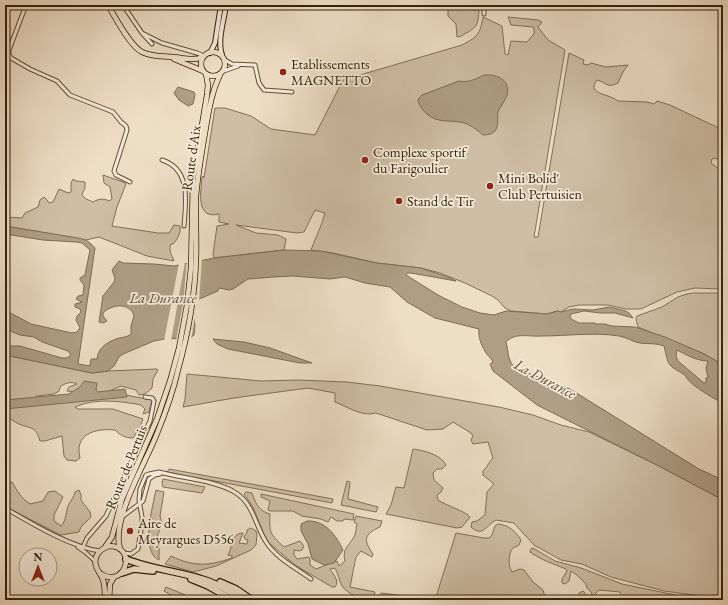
<svg xmlns="http://www.w3.org/2000/svg" width="728" height="605" font-family="'EB Garamond',serif">
<style>
.green{fill:#cebea5;stroke:#827056}
.water{fill:#ae9e85;stroke:#7e6c52;fill-rule:evenodd}
.pier{fill:#eddec6}
.lines{fill:none;stroke-linecap:round;stroke-linejoin:round}
.minor-casing{stroke:#635036;stroke-width:5}
.secondary-casing{stroke:#352106;stroke-width:6}
.primary-casing{stroke:#352106;stroke-width:6}
.motorway-casing{stroke:#352106;stroke-width:8}
.minor{stroke:#f3eada;stroke-width:3}
.secondary{stroke:#f3eada;stroke-width:4}
.primary{stroke:#eddec6;stroke-width:4.5}
.motorway{stroke:#eddec6;stroke-width:5.5}
.poi-dot{fill:#8f2418;stroke:#f3eada;stroke-width:1.5}
.labels{text-anchor:middle;stroke-width:3.5;stroke-linejoin:round;paint-order:stroke}
.poi-label{font-size:14px;fill:#352106;stroke:#f3eada;text-anchor:start}
.street-label{font-size:14px;fill:#352106;stroke:#f3eada}
.water-label{font-size:15px;font-style:italic;fill:#5f4d32;stroke:#f3eada}
</style>
<rect width="100%" height="100%" fill="#eddec6"/>
<filter id="stains"><feTurbulence type="fractalNoise" baseFrequency=".005" numOctaves="4"/><feColorMatrix values="0 0 0 0 .2 0 0 0 0 .09 0 0 0 0 .02 0 0 0 .5 -.17"/></filter>
<radialGradient id="worn" r=".72"><stop offset=".6" stop-color="#630" stop-opacity="0"/><stop offset="1" stop-color="#630" stop-opacity=".3"/></radialGradient>
<!-- green -->
<path class="green" d="M447,5h6v3l23,2 1,-5h3c-3,15 1,21 -14,28 -3,2 -5,4 -9,4l-1,-13 -8,-8v-8z
M483,17l19,9 3,28 3,1 3,-14 16,1 7,-8v-5l-1,-2 -22,-2 -3,-8 30,3 4,2 -4,5 10,13 17,10 -31,187h4l31,-184 15,7 -1,4 5,1 3,-2 15,4 22,-2 -5,7 -5,11c-11,6 -12,-1 -21,-3l-3,5v4c7,7 17,6 24,12l29,1 7,2 3,-3 13,4 53,25v32l-8,-4 -3,1 -1,4 12,9v119l-3,-2 -25,-1 -18,4 -36,17h-15l-18,-4h-29l-10,2 -8,5 -4,-1 -10,3 -36,-3 -6,-3 -7,-8 -6,-4 -27,-13 -25,-10 -19,-5 -44,-5 -44,-10 -22,-3c4,-12 11,-24 14,-37l-10,-3 -11,22 -7,1 -61,-8 20,8 22,2 8,4 -2,11 -70,8 -1,-4 4,-28 12,-2 -10,-2v-8c-24,6 -18,-23 -17,-37l1,-1 1,2 11,-70h10l26,8 20,13 44,6 28,-55 119,-35c15,-8 18,-10 21,-28z
M103,175l20,7 3,2 -9,23 -5,19 46,7h11l5,-8 6,1c1,6 -2,13 -7,18h-2c-3,6 1,11 3,17l-27,-5 -48,-19 -13,3 -81,-14v-9l17,1 3,-5 13,-6 2,-7 4,-3 3,3 2,3 4,-1 6,-13 9,4 3,-1v-9l2,-4 3,2 9,1v6l-3,6c2,5 7,6 11,8 5,-3 11,-4 16,-1l3,-2 -2,-12 -6,-4z
M723,292v74l-8,-6 -13,-7 -64,-26c-1,-4 -3,-7 -1,-11l25,-9 16,-10 9,-3 7,-1h25z
M5,355l87,18 16,-2 49,-2 1,1 -5,9 -1,9 -7,6 -6,1 -3,-5 -15,-4 -16,7 -28,-1 -10,-1 2,-4 8,-3c-6,-3 -12,-1 -17,3l-1,4 -5,3 -18,2v2l84,-4 32,6 -3,12 -6,2 2,-5 -4,-4c-21,-4 -46,-7 -66,2l3,2h35l30,10 -3,8 -7,11c-8,0 -13,-3 -18,-8 -20,-2 -41,4 -35,28l-4,3 -9,-1 -3,-4 -2,-20 -17,5h-5c-4,-15 -9,-12 -21,-17 -5,-2 -9,-6 -14,-8z
M187,374l74,7 37,-1 49,2 33,4 119,21 34,8 28,10 28,7 70,34 64,34v99l-59,-8 -53,-14 -29,-13 -21,-4 -27,-15 -20,-22 -18,-3c-10,5 -13,18 -25,7l1,-5 5,-1 8,-6 2,-23 7,-8 -11,-9v-4c5,-4 6,-10 10,-13l-5,-16 -15,2 -2,-4 2,-4 -2,-3 -18,-11 -10,7 -16,1 -51,-17c-14,4 -28,-6 -41,-11v-9l-27,-5 -74,10 -51,9 2,-8z
M413,449c12,2 27,5 33,16l-4,4h-5l-4,4 1,7 9,8 -2,4 -4,3 1,5c7,5 29,12 32,17l-8,10 -5,1 -71,-14 5,-9 5,-18 8,1z
M169,469l164,30 -1,4 -165,-31z
M163,479l42,8 -3,6 -39,-6 -1,-4z
M347,481l3,1 -2,17 30,8 -2,5 -35,-7z
M12,482c5,9 9,16 18,22l13,-3 5,-9 7,-1 8,6 -9,18v6l7,5c6,-6 4,-14 8,-22 2,-4 5,-7 6,-12l4,-2 2,5v5l9,12 1,5 -10,10 -2,5 -18,3 -56,-28v-23z
M156,490l8,2 -4,24 2,7 -5,14c3,8 2,15 2,23 -19,-8 -6,-55 -3,-70z
M246,492l6,1c4,11 7,18 18,21 -1,19 0,20 14,33l16,-6 4,5 -2,4 -3,1 -5,-1v5l3,4 12,-2 1,3v5l6,4 21,-8 2,5 6,-5c-3,-12 3,-14 9,-24 2,-3 2,-9 3,-13l-3,-2 2,-6 26,5 -2,6c-16,7 -17,13 -7,27l-1,3 -11,-6 -5,6 -6,30 25,5 -2,7c-9,2 -26,-5 -31,-13 -3,-6 -4,-13 -7,-18l-5,1c3,5 10,12 5,18h-3l-37,-22 -26,-22 -5,-9 -11,-27 -9,-13z
M261,494l93,20 -1,6 -9,-1 -1,2h-6l-6,-4 -3,5 -7,-3 -19,-3 -9,-5h-22l-3,-1 2,-9 -9,-4z
M498,524c11,1 17,7 23,16l-2,5c-1,1 -5,2 -6,3 -5,5 -5,19 -1,24l8,-3 4,1 9,12 10,8 3,10h-42l-1,-3h-8l-10,3h-106l2,-7 40,5 15,-1 20,-64 28,5h5l3,-3 3,-9z
M251,528l5,3 1,4 -1,10 -5,5 -35,16 -23,6 -28,-8 6,-8c23,11 38,10 61,2v-2l-4,-1c5,-9 3,-22 15,-22l-4,10 8,1 1,-4 -3,-1 -1,-3 3,-3v-3z
M533,548l22,13 26,7 41,16 68,14 17,2h-83l-4,-8 -21,-2 -6,6 1,4h-16l1,-7 4,-2 5,6 3,-1 1,-3 -5,-5 -1,-4 -9,-9 -6,-4 -2,10 -4,3 -3,-1v-4l5,-8 -1,-2c-12,-5 -25,-9 -36,-17l1,-3z
M166,587l31,13h-18l-15,-9z"/>
<!-- water -->
<path class="water" d="M484,75c13,-1 27,5 23,20 -2,7 -7,11 -9,17 -1,6 1,14 -3,19 -3,3 -7,4 -12,4 -5,-4 -9,-8 -16,-11 -16,-6 -31,2 -44,-14 -3,-4 -5,-7 -5,-11l4,-4 37,-14c9,2 17,-2 25,-6z
M178,87l16,5 1,3 -2,9 -5,2 -9,-6 -5,-7z
M5,226l73,12c7,1 12,4 17,10l-17,116 12,2 1,-7h6c1,-11 9,-16 19,-20 5,-2 10,-1 15,-5v-8l3,-10c-4,-14 -22,-12 -31,-3v3l4,5 -4,2 -4,-1 4,-26 11,-14 1,-4 -3,-8 7,-9 4,2 31,1 20,2 40,-8 70,-8 37,1 56,12 44,5 29,10 6,3 -45,-8h-4l-1,2 32,20 24,12 18,6 14,2 12,-4 41,3 11,-3 3,1 12,-3 20,1 16,-3 5,1 12,3 4,3 3,4 -18,-5h-15l-16,-2 -13,3 -1,2 1,3 8,4h15l3,1h8l7,2 23,1 30,10 37,16 13,7 8,6v7l-4,-3 -1,5 1,6 4,4v18c-9,-4 -35,-19 -38,-28 -19,-11 -16,-9 -21,-29 -8,-3 -16,-2 -24,-3 -7,-1 -14,-6 -21,-7 -26,-4 -52,0 -78,0 -12,1 -26,-4 -35,6 3,11 1,20 11,27l53,20 129,80 24,11v20l-64,-34 -122,-61 -44,-34 -3,-7 3,-2c-2,-5 -6,-6 -8,-11 -4,-6 -7,-15 -6,-22l-44,-11 -28,-16 -17,-15 -25,-4 -20,-6 -15,2 -37,-3 -19,1 -26,2 -15,10 -4,1 -10,-2 -1,3 -21,9 -4,16 2,9 -1,10 -4,3 -26,1 -10,2 -31,13 -4,3 -5,9 -6,5 -16,2 -87,-18v-9h15l42,12h5l4,-3 -3,-4 -26,-9 -8,-5 -14,-2 -15,-6v-19l26,14 41,9 5,-1 3,-4 -4,-8 1,-4 4,-4 -1,-3 -5,-2v-3l7,-2 -6,-3 2,-3 5,-1 1,-10 -4,-5v-2l5,-3 5,-25 -8,-7 -6,-1 -33,-2 -38,-6zM677,350c10,5 20,11 31,11l-2,7 2,10h-2v4l-2,1 -26,-22 -2,-5z
M213,339l31,3 26,6 42,15h-12l-72,-14 -11,-5z
M84,381l13,2 -1,7 2,2 27,-3 2,8 -122,12v-9l64,-6 11,-7z
M307,521c18,-1 29,14 36,29l-9,13 -10,2 -12,-6 -4,-15 -7,-13v-7z"/>
<!-- pier -->
<path class="pier" d="M202,258l-3,44 -3,8 -5,30 -15,1 7,-37 4,-43z
M185,262l-14,79h-7l15,-78z"/>
<g class="lines">
<defs>
<path id="minor" d="M26,5l-17,45v4l2,4 19,11 27,12 13,14 43,17 8,10 5,4 1,4 -13,41 2,4 14,7
M123,5l19,28 10,11
M484,14v-9
M142,33l20,10 35,10 7,3
M225,60l7,4 23,1 4,18 5,7 28,2
M224,71l14,-5
M162,160c29,9 24,42 22,66
M5,508c26,15 65,39 95,43
M122,517l21,-16 6,-22 6,-4 5,-1
M78,547l7,5 10,9
M83,547l4,-9 19,-22 44,-95 4,-20 -2,-3 -7,-1
M124,553l7,1 7,-5 4,-25v-7l-3,-17 1,-11 6,-14 3,-1 10,-2c21,6 60,9 77,21 18,12 19,32 30,49 10,16 30,26 45,37"/>
<path id="secondary" d="M210,53l5,-10 6,-38
M222,55c-5,-15 2,-34 4,-50"/>
<path id="primary" d="M108,5c7,12 22,41 34,47 10,5 21,4 31,5 11,1 20,4 30,0
M201 64a12 12 0 1 1 24 0a12 12 0 1 1-24 0Z
M174,59l29,12
M105,547l7,-10 10,-38 35,-80 13,-38 9,-33 8,-43 4,-37 2,-89 14,-84 1,-10 -2,-11
M120,549c-9,-29 25,-85 36,-113 9,-22 17,-44 22,-66 10,-36 17,-73 18,-111 1,-21 -1,-42 0,-63 2,-23 6,-46 10,-69 3,-18 6,-36 14,-52
M101,574c25,15 37,-28 8,-28 -9,3 -16,10 -13,20 1,5 6,9 7,14 2,6 2,14 2,20
M109,600l1,-16 4,-7"/>
<path id="motorway" d="M126,559c24,10 51,12 76,20 15,4 28,12 41,21
M122,573l12,-4 19,2
M191,579l17,7 25,14
M220,582l16,7 16,11"/>
</defs>
<!-- minor casing -->
<use href="#minor" class="minor-casing"/>
<!-- secondary casing -->
<use href="#secondary" class="secondary-casing"/>
<!-- primary casing -->
<use href="#primary" class="primary-casing"/>
<!-- motorway casing -->
<use href="#motorway" class="motorway-casing"/>
<!-- minor -->
<use href="#minor" class="minor"/>
<!-- secondary -->
<use href="#secondary" class="secondary"/>
<!-- primary -->
<use href="#primary" class="primary"/>
<!-- motorway -->
<use href="#motorway" class="motorway"/>
</g>
<!-- markers -->
<g class="poi-dot">
<circle cx="283" cy="72" r="4"/>
<circle cx="365" cy="160" r="4"/>
<circle cx="490" cy="186" r="4"/>
<circle cx="399" cy="201" r="4"/>
<circle cx="130" cy="531" r="4"/>
</g>
<g class="labels">
<!-- poi labels -->
<g class="poi-label">
<text x="291" y="69">Etablissements<tspan x="291" dy="16">MAGNETTO</tspan></text>
<text x="373" y="157">Complexe sportif<tspan x="373" dy="16">du Farigoulier</tspan></text>
<text x="498" y="183">Mini Bolid'<tspan x="498" dy="16">Club Pertuisien</tspan></text>
<text x="407" y="206">Stand de Tir</text>
<text x="138" y="528">Aire de<tspan x="138" dy="16">Meyrargues D556</tspan></text>
</g>
<!-- street labels -->
<g class="street-label">
<text transform="translate(191 158) rotate(-82)" y="5">Route d'Aix</text>
<text transform="translate(126 467) rotate(-68)" y="5">Route de Pertuis</text>
</g>
<!-- water labels -->
<g class="water-label">
<text x="163" y="303">La Durance</text>
<text transform="translate(545 379) rotate(28)" y="5">La Durance</text>
</g>
</g>
<!-- margin -->
<rect width="728" height="605" fill="none" stroke="#eddec6" stroke-width="20"/>
<rect x="6" y="6" width="716" height="593" fill="none" stroke="#352106" stroke-width="2"/>
<rect x="10" y="10" width="708" height="585" fill="none" stroke="#352106"/>
<!-- north arrow -->
<g transform="translate(38 567)"><circle r="19" fill="#f3eada" stroke="#a79a85"/>
<path d="M0-3L7 15L0 10L-7 15Z" fill="#8f2418"/>
<text y="-6" font-size="11" font-weight="bold" text-anchor="middle" fill="#352106">N</text>
</g>
<rect width="100%" height="100%" filter="url(#stains)"/>
<rect width="100%" height="100%" fill="url(#worn)"/>
</svg>
